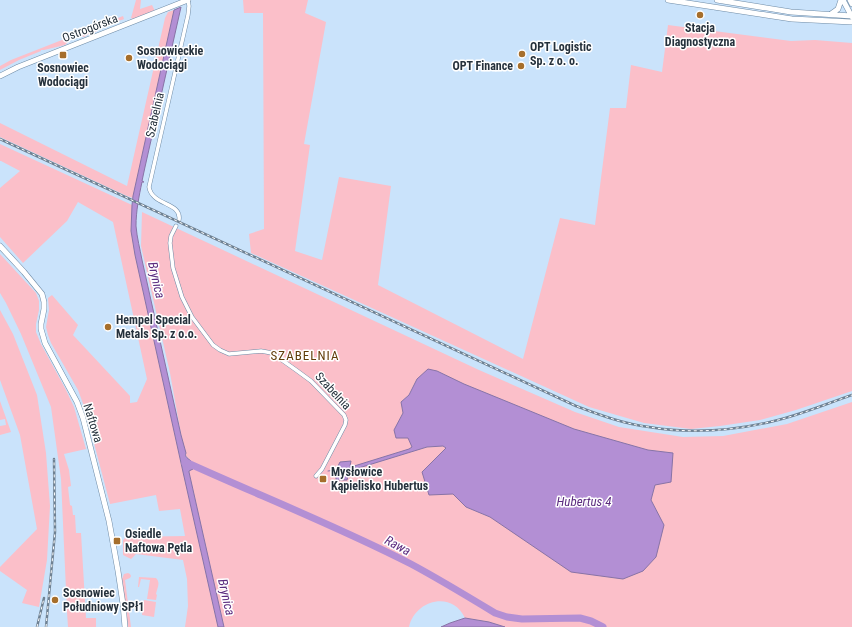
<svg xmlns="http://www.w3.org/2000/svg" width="852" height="627" font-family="'Roboto Condensed',sans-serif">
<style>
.green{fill:#fbbfc9;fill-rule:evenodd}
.water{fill:#b38fd4;stroke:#8873a6}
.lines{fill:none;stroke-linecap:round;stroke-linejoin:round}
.stream{stroke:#8873a6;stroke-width:1}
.river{stroke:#b38fd4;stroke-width:7}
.street-casing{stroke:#6e8ba6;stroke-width:4.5}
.secondary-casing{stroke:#6e8ba6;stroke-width:6}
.street{stroke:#fff;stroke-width:3.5}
.secondary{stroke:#fff;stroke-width:5}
.rail-casing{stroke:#6f8192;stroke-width:2.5}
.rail{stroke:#fff;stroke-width:1;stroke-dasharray:3;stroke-linecap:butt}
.poi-dot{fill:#a66e2b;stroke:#fff;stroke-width:1.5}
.labels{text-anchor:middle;stroke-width:3;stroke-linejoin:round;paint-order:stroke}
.street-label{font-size:12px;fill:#25313c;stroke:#fff}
.poi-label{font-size:12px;font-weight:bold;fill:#25313c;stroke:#fff;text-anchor:start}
.water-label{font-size:13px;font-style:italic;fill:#5d2e80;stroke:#fff}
.neighbourhood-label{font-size:13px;letter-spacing:1px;fill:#613c0a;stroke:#fff}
</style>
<rect width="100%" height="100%" fill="#cae3fb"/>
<!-- green -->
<path class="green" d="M136,0h5l-1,9 12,-4 3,6 -22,8 -2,-1z
M243,0h65l-3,13 21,9 -22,122 6,1 -15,106 27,9 17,-83 52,9 -13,99 145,74 37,-141 35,7 15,-117h16l5,-43 31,7 6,-47 123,16 24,-1 37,3v348l-56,19 -36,10 -40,6 -29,3 -47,-6 -55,-16 -338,-154 -2,-19 15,-5 -1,-216h-19z
M174,10l-41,188 -6,-2 -127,-59v-14l127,63 38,-168 3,-6z
M123,16l1,3c-3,2 -6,1 -10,2 -7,3 -13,5 -18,11l-5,-1 -2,3 -5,3 -2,-1 -2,-3z
M67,38l1,3 -1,2 -2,2 -21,5h-3v1l-22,9 -19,10v-4l11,-6z
M0,144l132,61 -1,26 4,24 48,217 35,155h-33l3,-21 -1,-27 -4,-19 -47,-6 -5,5 -8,-4v-15l3,-3 59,-1 -5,-27 -21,2 -3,-16 -46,9 -25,-95 -7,-19 -27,-47 -3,-8 -2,-8 3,-17 -1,-12 4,-3 26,30 -5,10 57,61v7l7,-1 10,-23 -34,-157 -35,-20 -11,19 -44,42 -23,-26v-49l20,-17 -19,-10h-1z
M142,212l337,158 96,42 44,15 64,10 40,-1 64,-12 65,-22v225h-247c-6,-4 -13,-7 -20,-9 -8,-2 -16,-1 -24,-1 -24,1 -46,3 -67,-6l-83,-48 -120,-56 -88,-39 -12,-7 -5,-5v-3l-4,-13 -12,-67 -29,-127zM437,371l27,13 110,45 74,21 25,3 -18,32 -4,15 13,25 -174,-8 -24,-10 -13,-13 -7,-47 -3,-1 -16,1 -78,24 -9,-9 11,-1 -2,6h2l58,-18 3,-2 -3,-9 -15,-8 9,-17 -2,-11 8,-7 8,-16z
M0,254l36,39 3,8v9l-3,14v8l5,12 25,46 8,17 12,42 -22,5 5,16 2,16 -3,1 2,18 2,1 1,9h2l1,18h5l5,85h10v9h-28l-1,-15 -6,-133 -10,-72 -30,-73 -15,-31 -6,-10z
M0,310l13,24 24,61 9,58 4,53 -3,54 -8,47 -17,-4 5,-13 -27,-19v-4l37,-38 -17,-94 -20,-55z
M0,401l11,31 -11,3v-9l6,-1 -1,-6 -5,1z
M191,469h6l5,2c53,22 106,45 158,70 16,7 32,14 47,22 20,11 39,22 58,33 12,8 24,16 37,21 32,10 69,-8 99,10h-96l-16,-5 -24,-4c-13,-28 -50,-18 -56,9h-185l-35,-155z
M128,573l2,1 1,2 -1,2 -5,2 6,47h-3l-6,-48 2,-5z
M139,577l17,1c5,5 1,10 0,16l1,1 -1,5 -9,-1 3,-19 -9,-1 -2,8h-1z
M144,600l12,2 -2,15 -12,-2z"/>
<!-- water -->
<path class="water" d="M181,7l-36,160 -3,14 2,1h-2c-3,14 -6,29 -6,44 1,12 4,23 6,34l39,175 5,18c-2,4 3,6 5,8l-3,3 5,5 -4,2v1l35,155h-6l-35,-155 -48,-217 -4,-24 1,-26 1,-9 41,-186z
M428,369l9,2 27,13 110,45 74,21 25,3 -2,29 -16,3 -4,15 13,25 -8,32 -13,14 -20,8 -52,-7 -81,-55 -24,-10 -13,-13 -24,1 -7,-23 24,-24 -3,-2 -16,1 -78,24 -2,9h-11v-10l4,-8 11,-1 -1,5 1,1 58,-18 3,-2 -4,-9h-12l-2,-8 9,-17 -2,-11 8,-7 8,-16z
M465,618l24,4 16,5h-64l9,-4z"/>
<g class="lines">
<!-- stream -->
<path class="stream" d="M328,471l8,-1
M286,506v-2"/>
<!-- river -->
<path class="river" d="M185,463l5,1c73,33 149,63 221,100 28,15 56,32 84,49l12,4 15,2 58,-1 11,3 12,6"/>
<defs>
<path id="street" d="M179,220c3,-18 -27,-14 -30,-33l39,-172 1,-9 -1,-6
M176,226l-5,10 -1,7 3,25 9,29 10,20 21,28 7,5 9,4 32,-3 11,2 24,17 15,11 33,34 2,5 -1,5 -23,44 -6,7"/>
<path id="secondary" d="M668,0l124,19 60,3
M717,0l74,12 61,4
M843,0l9,17
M850,0l2,4
M831,14l7,-5 3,-9
M0,76l18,-9 170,-67
M0,246l24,26 18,22 2,8v7l-3,15v5l4,14 32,59 6,16 26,103 9,50 5,33 2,23"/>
</defs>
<!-- street casing -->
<use href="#street" class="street-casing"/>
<!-- secondary casing -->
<use href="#secondary" class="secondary-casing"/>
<!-- street -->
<use href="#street" class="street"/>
<!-- secondary -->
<use href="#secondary" class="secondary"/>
<defs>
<path id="rail" d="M0,139l576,267c24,9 48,18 73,21 42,7 84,4 125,-6 26,-6 52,-17 78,-26
M37,627l7,-29
M46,627l9,-95 -1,-73"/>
</defs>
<!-- rail casing -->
<use href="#rail" class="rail-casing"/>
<!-- rail -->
<use href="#rail" class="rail"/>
</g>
<!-- markers -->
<g class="poi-dot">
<circle cx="700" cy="15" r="4"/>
<circle cx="522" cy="54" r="4"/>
<rect x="59" y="51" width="8" height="8" rx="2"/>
<circle cx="129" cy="58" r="4"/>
<circle cx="521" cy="66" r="4"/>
<circle cx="108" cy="327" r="4"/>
<rect x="319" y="475" width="8" height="8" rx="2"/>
<rect x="113" y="537" width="8" height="8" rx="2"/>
<circle cx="55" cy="600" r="4"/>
</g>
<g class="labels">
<!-- street labels -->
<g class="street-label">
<text transform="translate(90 28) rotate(-21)" y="4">Ostrogórska</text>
<text transform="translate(155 115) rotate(-77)" y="4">Szabelnia</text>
<text transform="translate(333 391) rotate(47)" y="4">Szabelnia</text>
<text transform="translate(93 423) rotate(73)" y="4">Naftowa</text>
</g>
<!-- poi labels -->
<g class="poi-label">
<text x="700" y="32" text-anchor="middle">Stacja<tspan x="700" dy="14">Diagnostyczna</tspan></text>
<text x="530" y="51">OPT Logistic<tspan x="530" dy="14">Sp. z o. o.</tspan></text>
<text x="137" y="55">Sosnowieckie<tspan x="137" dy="14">Wodociągi</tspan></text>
<text x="513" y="70" text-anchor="end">OPT Finance</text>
<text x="63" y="72" text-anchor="middle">Sosnowiec<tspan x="63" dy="14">Wodociągi</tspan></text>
<text x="116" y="324">Hempel Special<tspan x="116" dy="14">Metals Sp. z o.o.</tspan></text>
<text x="331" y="476">Mysłowice<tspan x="331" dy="14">Kąpielisko Hubertus</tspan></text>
<text x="125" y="538">Osiedle<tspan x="125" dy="14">Naftowa Pętla</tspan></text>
<text x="63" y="597">Sosnowiec<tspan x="63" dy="14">Południowy SPł1</tspan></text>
</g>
<!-- water labels -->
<g class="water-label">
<text transform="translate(157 280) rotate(77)" y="5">Brynica</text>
<text x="584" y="506">Hubertus 4</text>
<text transform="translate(398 545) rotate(28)" y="5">Rawa</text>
<text transform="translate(227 597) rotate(77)" y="5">Brynica</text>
</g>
<!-- neighbourhood labels -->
<g class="neighbourhood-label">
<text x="305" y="360">SZABELNIA</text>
</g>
</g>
</svg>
